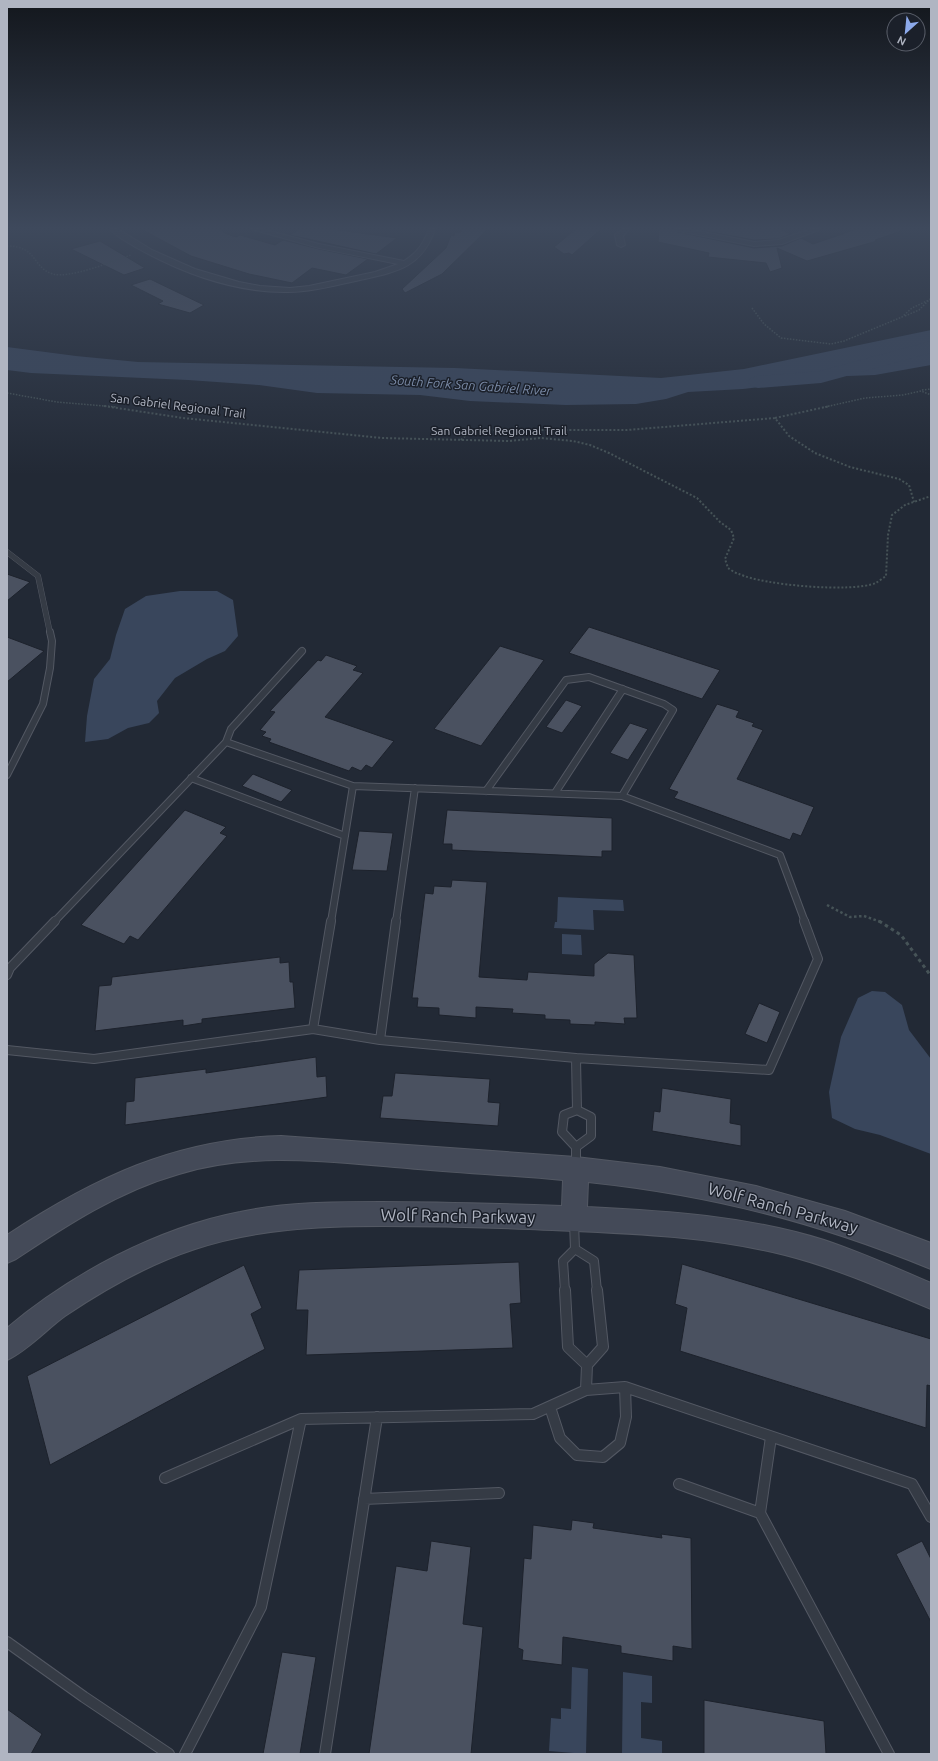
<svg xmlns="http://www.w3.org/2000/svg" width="938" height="1761" font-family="Ubuntu,sans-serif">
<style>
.water{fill:#39465c}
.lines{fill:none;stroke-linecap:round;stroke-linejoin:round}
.river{fill:#39465c;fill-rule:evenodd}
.building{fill:#4a5160;stroke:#1d222c}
.lane-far3-casing{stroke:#535863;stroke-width:6}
.lane-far2-casing{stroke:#535863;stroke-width:8}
.lane-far1-casing{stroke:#535863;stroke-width:10}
.lane-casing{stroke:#535863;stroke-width:12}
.street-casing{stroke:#535863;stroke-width:2}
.secondary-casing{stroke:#535863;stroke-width:2}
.path-far3{stroke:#465357;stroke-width:1.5;stroke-dasharray:1.5 1.5;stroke-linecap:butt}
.path-far2{stroke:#465357;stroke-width:2;stroke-dasharray:2 2;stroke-linecap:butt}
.path-far1{stroke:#465357;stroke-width:2.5;stroke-dasharray:2.5 2.5;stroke-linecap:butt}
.path{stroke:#465357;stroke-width:3;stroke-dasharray:3.5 3.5;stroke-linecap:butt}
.lane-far3{stroke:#353b45;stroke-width:5}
.lane-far2{stroke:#353b45;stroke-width:6}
.lane-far1{stroke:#353b45;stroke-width:8}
.lane{stroke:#353b45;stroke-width:10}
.street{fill:#353b45;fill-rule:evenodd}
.secondary{fill:#444a58;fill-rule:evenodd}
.labels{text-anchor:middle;stroke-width:3;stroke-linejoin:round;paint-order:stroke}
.far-street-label{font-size:12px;fill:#b0b5c2;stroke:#1b202a}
.far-water-label{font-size:13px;font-style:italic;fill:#7b8ba7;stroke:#1b202a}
.near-street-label{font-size:17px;fill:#b0b5c2;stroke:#1b202a}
</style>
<rect width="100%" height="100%" fill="#222935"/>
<!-- water -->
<path class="water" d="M931,330v35l-56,10 -27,1 -33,-1 -32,9 -40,5 -55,3 -22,7 -30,5 -70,1 -96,-4 -50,-6 -103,-2 -58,-8 -71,-5 -157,-7 -24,-3v-23l69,9 62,6 317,6 206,10 83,-9z
M180,591h37l16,9 5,36 -13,15 -18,8 -32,19 -18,23 2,12 -10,10 -21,5 -20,11 -23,3 2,-26 7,-37 16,-20 6,-24 9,-26 21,-13z
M558,897l65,3 1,11 -31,-1 1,20 -40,-2 1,-6h2z
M562,934l19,1 1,20 -20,-1z
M872,991l13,1 17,13 7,25 22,29v95l-51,-19 -25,-6 -23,-11 -3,-26 12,-55 17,-39z
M572,1667l16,2 -2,85 -37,-3 2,-33 10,1v-11l10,1z
M623,1672l29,4v27l-11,-1v36l21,3v13h-40z"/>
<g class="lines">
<!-- river -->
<path class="river" d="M931,341v12l-110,30 -63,5 -7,-2 -3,-4 3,-4 7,-2 62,-5z"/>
</g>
<!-- building -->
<path class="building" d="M141,229h78l8,5 9,3 4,-2 35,10 8,-5 36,9 49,10 -22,16 -34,-7 -20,15 -43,-9 -58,-18z
M300,229h31l66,9 -21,16 -86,-19z
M462,229h26l-46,45 -37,19 -3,-4 44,-41 5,-13 3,1 1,-4h6z
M576,229h25l-29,26 -3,-2 -5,1 -10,-7z
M659,229h15l4,3 76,16 28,-2 19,-8 12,6 44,-15h43l1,2 -26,9 2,1 -70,20 -30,-13 5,20 -12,4 -4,-9 -58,-6 1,-4 -51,-11z
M695,229h84l12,5 -13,5 -24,1z
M100,241l45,27 -21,7 -53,-26z
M150,279l54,26 -14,8 -32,-9 5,-3 -32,-16z
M7,574l23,8 -23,19z
M589,627l131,43 -18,29 -133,-46z
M7,637l37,14 -37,31z
M500,646l44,14 -63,86 -47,-17z
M326,655l31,11 -4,4 10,3 -38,44 69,24 -22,27 -6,-3 -5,6 -9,-4 -3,4 -80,-29 2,-3 -9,-3 4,-4 -6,-2 15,-18 -5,-1 48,-51 3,1z
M566,700l16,6 -20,27 -16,-6z
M717,704l22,7 -3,6 18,6 -2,3 11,4 -26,49 77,28 -13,29 -8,-3 -3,7 -116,-42 4,-6 -9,-3z
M630,723l18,6 -20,31 -18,-7z
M253,774l39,16 -11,12 -39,-16z
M185,810l41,17 -6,6 7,3 -89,104 -8,-4 -6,8 -43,-19z
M447,810l165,8v33h-10v6l-150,-7v-6h-9z
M359,831l34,2 -6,38 -35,-1z
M452,880l35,2 -8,95 48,3 1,-8 66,4v-12l14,-11 26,2 3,63h-13l1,6 -30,-2v3l-25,-1v-4l-25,-1v-4l-33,-2 1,-4 -37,-2v11l-37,-3v-7l-22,-1 1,-9h-6l13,-105 8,1 1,-8 17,1z
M280,957v6l9,-1 1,20h3l2,26 -93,11v4l-19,3v-6l-88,11 4,-45 12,-1 1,-8z
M759,1003l21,9 -13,31 -22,-9z
M316,1057l1,20 9,-1 1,21 -202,28 1,-23 8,-1 1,-23 71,-9v4z
M395,1073l95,6 -2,23 12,1 -2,23 -118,-8 3,-22h9z
M662,1088l69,11 -1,24 11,2v21l-89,-15 2,-20 6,1z
M519,1262l2,41 -11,1 3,44 -207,7 2,-45h-12l3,-40z
M682,1264l249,75v47l-4,-1 -1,43 -246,-77 7,-43 -12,-4z
M244,1265l18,43 -11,6 14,35 -215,116 -23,-89z
M572,1520l22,3 -1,5 69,10 -1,-4 30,4 1,111 -19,-3v15l-52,-8v-7l-58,-9 -1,28 -40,-5 1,-10 -5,-2 6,-90 7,1 2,-34 38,5z
M431,1541l40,6 -8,77 20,3 -12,127h-102l27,-188 31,5z
M922,1541l9,18v63l-35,-68z
M282,1652l34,5 -16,97h-37z
M704,1700l120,21 2,33h-122z
M7,1709l35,25 -11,20h-24z"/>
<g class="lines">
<defs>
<path id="lane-far3" d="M7,552l31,24 12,57"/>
<path id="lane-far2" d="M226,742l5,-13 71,-78
M7,775l36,-71 7,-36 2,-27 -2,-9
M191,778l154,58
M486,791l80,-111 23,-3 75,27 9,6 -51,86
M555,793l68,-104
M54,922l172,-180 127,44 269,10 158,59 25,67
M331,922l22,-136
M396,922l19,-134"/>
<path id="lane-far1" d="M7,975l3,-7 45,-47
M313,1029l18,-108
M380,1040l16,-119
M7,1050l87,9 219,-30 67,11 196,18 1,52
M576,1058l193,12 49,-111 -14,-38
M577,1110l14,7v19l-15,11 -14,-15 2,-17z
M576,1147v18
M575,1249l19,12 3,30
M565,1291l-2,-30 12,-12 -1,-27"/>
<path id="lane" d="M565,1290l3,57 19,18
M586,1390l39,-3 287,97 19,33
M550,1407l10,31 17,17 26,2 17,-14 6,-26 -1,-30
M771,1437l-11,76 129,241
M165,1478l136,-59 232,-5 53,-24 1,-25 16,-18 -6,-57
M679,1484l81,29
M364,1499l135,-6
M7,1642l77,55 85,57
M185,1754l76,-147 40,-188
M325,1754l52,-337"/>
<path id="street" d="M110,229h8l34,21 43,19 44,13 21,4 30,2 19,-2 66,-14 23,-8 -79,-16 -68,-19h11l57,15 85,17c14,-9 19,-17 25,-32h6c-13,39 -39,43 -75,51 -24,5 -48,12 -72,12 -52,1 -106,-19 -151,-44 -9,-6 -21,-11 -27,-19z
M622,229h7l-6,7 2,9 -4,2 -4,-2 -2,-10z
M675,229h13l66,13 24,-2 33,-11h10l-39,15 -28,2 -76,-15z"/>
<path id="secondary" d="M281,1136l295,21 84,10 96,19 89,25 86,32v26c-115,-47 -220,-74 -343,-87l-1,25c81,4 159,9 237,33 36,12 72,28 107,43v26c-48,-20 -95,-41 -146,-54 -84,-21 -170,-22 -256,-26 -49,-2 -98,-3 -147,-3 -63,0 -127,3 -187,23 -46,15 -90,40 -130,67 -18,13 -38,35 -58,44v-32c64,-54 150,-100 233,-116 46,-10 94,-10 141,-10 60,0 121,2 181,4l1,-26c-52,-5 -104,-7 -156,-12 -77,-6 -153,-17 -228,6 -60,17 -112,51 -163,85l-9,4v-28c87,-57 168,-96 274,-99z"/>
</defs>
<!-- lane-far3 casing -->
<use href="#lane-far3" class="lane-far3-casing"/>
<!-- lane-far2 casing -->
<use href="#lane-far2" class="lane-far2-casing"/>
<!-- lane-far1 casing -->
<use href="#lane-far1" class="lane-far1-casing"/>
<!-- lane casing -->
<use href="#lane" class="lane-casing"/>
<!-- street casing -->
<use href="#street" class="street-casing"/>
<!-- secondary casing -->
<use href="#secondary" class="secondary-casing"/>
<!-- path-far3 -->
<path class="path-far3" d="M7,246c31,0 25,22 46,28 16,5 61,-13 78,-19
M752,308l12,16 17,14 50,6 13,-3 58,-24 10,-9 19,-9
M905,316l14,-6 11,-11
M922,390l9,-1
M7,393l50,9 59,5
M825,407l40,-9 38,-3 18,-4 10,4"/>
<!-- path-far2 -->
<path class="path-far2" d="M104,406l79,12 199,20 127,3 32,-3 32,3 17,4 19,8 88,45 23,24 11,8 3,8 -9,21 3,9c3,2 7,5 11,6 24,11 112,19 137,9 3,-2 7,-5 10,-7l2,-41 4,-20 13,-10 26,-9
M775,418l55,-12
M461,440l7,-7 6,-3h153l148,-12 14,18 26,17 35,14 49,12 10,6 5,17"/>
<!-- path-far1 -->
<path class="path-far1" d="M827,905l23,12 14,-1 17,6"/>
<!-- path -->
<path class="path" d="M879,921l22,14 30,41"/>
<!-- lane-far3 -->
<use href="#lane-far3" class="lane-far3"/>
<!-- lane-far2 -->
<use href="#lane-far2" class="lane-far2"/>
<!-- lane-far1 -->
<use href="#lane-far1" class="lane-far1"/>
<!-- lane -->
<use href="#lane" class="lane"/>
<!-- street -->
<use href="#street" class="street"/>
<!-- secondary -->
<use href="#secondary" class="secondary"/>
</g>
<!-- sky -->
<linearGradient id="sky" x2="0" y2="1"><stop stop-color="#13171d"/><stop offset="0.48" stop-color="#3e495c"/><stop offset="1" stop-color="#3e495c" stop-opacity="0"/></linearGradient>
<rect width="938" height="475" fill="url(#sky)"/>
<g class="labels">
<!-- far-street labels -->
<g class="far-street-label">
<text transform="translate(178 406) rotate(7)" y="4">San Gabriel Regional Trail</text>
<text x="499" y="435">San Gabriel Regional Trail</text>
</g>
<!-- far-water labels -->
<g class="far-water-label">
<text transform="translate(471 385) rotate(4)" y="5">South Fork San Gabriel River</text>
</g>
<!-- near-street labels -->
<g class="near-street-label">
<text transform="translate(783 1208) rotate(15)" y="6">Wolf Ranch Parkway</text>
<text transform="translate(458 1216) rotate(1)" y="6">Wolf Ranch Parkway</text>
</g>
</g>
<!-- border -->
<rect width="938" height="1761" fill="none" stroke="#b0b5c2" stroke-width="16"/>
<!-- north arrow -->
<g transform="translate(906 32) rotate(207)"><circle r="19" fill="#1b202a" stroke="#575c67"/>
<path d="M0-3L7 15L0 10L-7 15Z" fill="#8ca9eb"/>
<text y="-6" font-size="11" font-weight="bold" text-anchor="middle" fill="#b0b5c2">N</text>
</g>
</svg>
